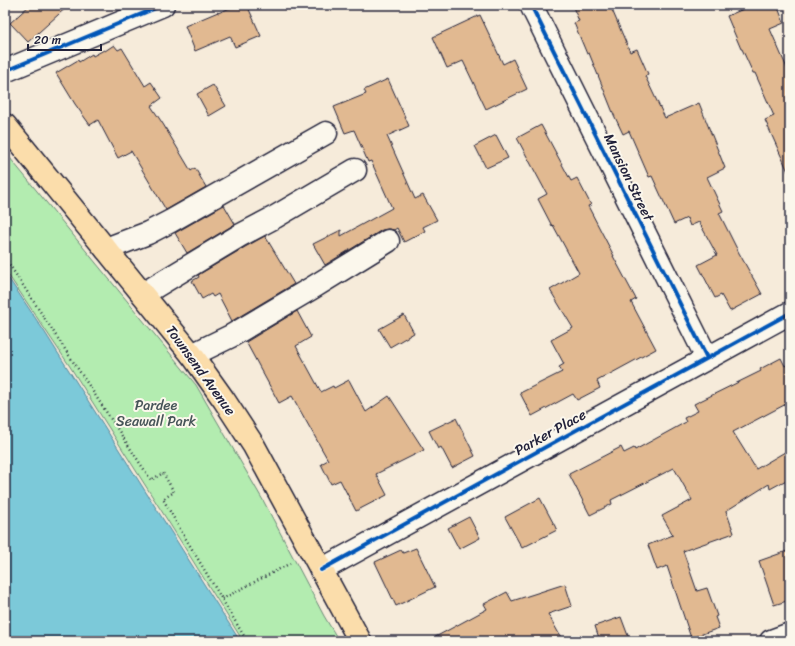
<svg xmlns="http://www.w3.org/2000/svg" width="795" height="646" font-family="Sriracha,sans-serif">
<style>
.green{fill:#b3ecb0;stroke:#6a8776}
.water{fill:#7bc9d9;stroke:#57869a}
.building{fill:#e1b991;stroke:#22223b}
.lines{fill:none;stroke-linecap:round;stroke-linejoin:round}
.minor-casing{stroke:#22223b;stroke-width:25}
.major-casing{stroke:#22223b;stroke-width:25}
.path{stroke:#22223b;stroke-width:2.5;stroke-dasharray:1 3;stroke-linecap:butt}
.minor{stroke:#fbf7ec;stroke-width:22}
.major{stroke:#fbddab;stroke-width:22}
.cycleway-casing{stroke:#fbf7ec;stroke-width:6}
.cycleway{stroke:#0057b8;stroke-width:4}
.labels{text-anchor:middle;stroke-width:4;stroke-linejoin:round;paint-order:stroke}
.street-label{font-size:14px;fill:#22223b;stroke:#fbf7ec}
.park-label{font-size:14px;fill:#465458;stroke:#fbf7ec}
</style>
<rect width="100%" height="100%" fill="#f6ebda"/>
<filter id="ink" filterUnits="userSpaceOnUse"><feTurbulence type="fractalNoise" baseFrequency=".025" numOctaves="2"/><feDisplacementMap in="SourceGraphic" scale="8" xChannelSelector="R" yChannelSelector="G"/><feConvolveMatrix kernelMatrix="1 2 1 2 8 2 1 2 1" color-interpolation-filters="sRGB"/></filter>
<g filter="url(#ink)">
<!-- green -->
<path class="green" d="M5,152l191,233 68,117 60,114 15,25h-96l-70,-112 -104,-164 -64,-95z"/>
<!-- water -->
<path class="water" d="M5,273l39,58 196,310h-235z"/>
<!-- building -->
<path class="building" d="M30,5h39l-41,37 -18,-19z
M237,5h10l14,31 -26,11 -5,-11 -35,15 -10,-25 33,-14v1z
M572,5h38l20,47 7,-3 11,25 -3,2 20,42 34,-15 26,65 -18,9 16,34 -4,2 20,40 23,41 -32,17 -9,-16 -6,3 -17,-33 19,-10 -18,-33 -9,4 -3,-8 -13,6 -22,-48 -3,1 -20,-46 -6,3 -9,-19 -25,-62 -2,1 -13,-31 5,-2z
M753,5h24l7,18 -14,6 20,46v101l-25,-56 9,-4 -19,-43h-2l-11,-24h-1l-14,-33z
M480,15l23,49 10,-5 14,30 -41,20 -23,-48 -16,7 -14,-31z
M114,45l4,5 4,-2 23,38 6,-4 11,16 -11,8 12,18 28,47 4,-3 11,19 -40,23 -35,-59 -13,7 -20,-38 -8,5 -15,-21 -19,-31 22,-13 1,2 13,-8 1,2 11,-6 1,1z
M388,79l21,47 -22,10 28,63 8,-4 14,25 -14,7 2,4 -21,11 -7,-14 -3,2 -6,-1 -6,1 -57,35 -12,-21 28,-14v6l51,-28 -21,-47 -3,1 -14,-32 -9,3 -11,-26 32,-13 -2,-4z
M213,85l13,21 -17,10 -12,-22z
M541,125l30,56 6,-3 14,27 -3,1 26,50h-1l23,43 -5,3 25,47 -59,32 3,7 -23,12 -4,-6 -41,22 -12,-23 42,-21 -3,-5 5,-3 -13,-24 22,-12 -23,-38 29,-17 -26,-48 -1,1 -14,-27 9,-5 -30,-56z
M496,135l12,23 -22,10 -11,-22z
M224,205l11,19 -48,29 -12,-20z
M265,236l29,48 -62,37 -14,-27 -5,3 -2,-3 -9,5 -10,-18 7,-4 -1,-2 47,-28z
M297,311l14,26 -15,9 25,46 12,-6 1,2 15,-8 17,32 23,-16 35,54 -48,24 11,21 -31,16 -16,-31 -9,4 -10,-20 7,-4 -36,-64 -13,7 -33,-61z
M404,315l10,18 -24,14 -11,-18z
M781,358l4,8 5,-3v39l-57,30 23,37 34,-20v29l-20,11 -1,-5 -43,27 8,22 -51,18 14,40 10,-3 10,28 -2,1 4,11 -28,10 -24,-72 -10,4 -9,-25 25,-10 -11,-19 30,-16 -18,-32 -63,32 1,4 -22,11 -21,-41 52,-27 3,6 10,-5 1,2 51,-28 -2,-4 14,-7 -4,-7 67,-33 -1,-2z
M456,418l19,38 -23,12 -11,-21 -3,2 -9,-18z
M540,498l17,32 -35,18 -17,-31z
M469,517l11,21 -21,11 -11,-21z
M416,548l19,39 -39,19 -21,-44 26,-12 2,3z
M790,550v50l-16,5 -15,-44z
M565,584l7,22 -24,8 15,27h-135l59,-32 -3,-5 23,-12 5,9z
M621,617l9,24h-30l-5,-15z"/>
<g class="lines">
<defs>
<path id="minor" d="M531,5l176,353
M5,71l158,-66
M106,249l42,-16 23,-12 155,-88
M143,294l96,-58 36,-19 80,-47
M192,355l39,-19 81,-48 76,-47
M321,570l469,-257
M771,641l19,-7"/>
<path id="major" d="M5,125l187,230 32,45 30,46 106,195"/>
</defs>
<!-- minor casing -->
<use href="#minor" class="minor-casing"/>
<!-- major casing -->
<use href="#major" class="major-casing"/>
<!-- path -->
<path class="path" d="M5,258l146,222 12,-7 11,19 -11,7 17,30 67,112
M222,599l69,-36"/>
<!-- minor -->
<use href="#minor" class="minor"/>
<!-- major -->
<use href="#major" class="major"/>
<defs>
<path id="cycleway" d="M531,5l176,353
M5,71l158,-66
M321,570l469,-257"/>
</defs>
<!-- cycleway casing -->
<use href="#cycleway" class="cycleway-casing"/>
<!-- cycleway -->
<use href="#cycleway" class="cycleway"/>
</g>
</g>
<g class="labels">
<!-- street labels -->
<g class="street-label">
<text transform="translate(629 177) rotate(64)" y="5">Mansion Street</text>
<text transform="translate(201 370) rotate(54)" y="5">Townsend Avenue</text>
<text transform="translate(550 432) rotate(-29)" y="5">Parker Place</text>
</g>
<!-- park labels -->
<g class="park-label">
<text x="156" y="410">Pardee<tspan x="156" dy="16">Seawall Park</tspan></text>
</g>
</g>
<!-- margin -->
<rect width="795" height="646" fill="none" stroke="#fbf7ec" stroke-width="20"/>
<rect x="10" y="10" width="775" height="626" fill="none" stroke="#22223b" stroke-width="1.5" filter="url(#ink)"/>
<!-- scale -->
<path d="M28 44v6h73v-6" fill="none" stroke="#22223b" stroke-width="2"/>
<text x="34" y="44" font-size="12" fill="#22223b" stroke="#fbf7ec" stroke-width="3" paint-order="stroke">20 m</text>
</svg>
